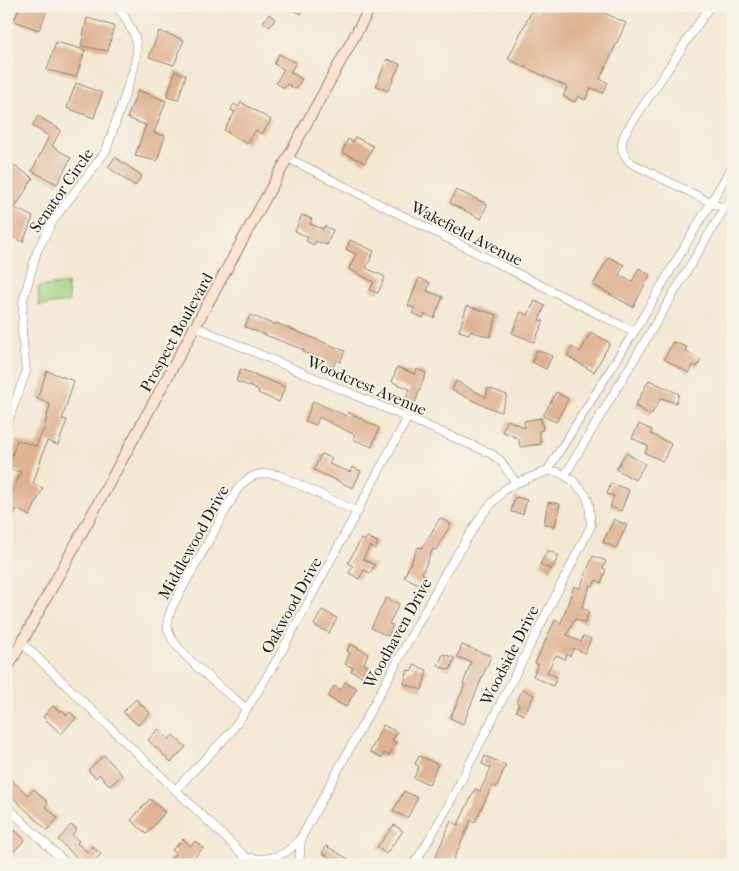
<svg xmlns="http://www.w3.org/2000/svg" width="739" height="871" font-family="'IM FELL French Canon',serif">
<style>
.green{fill:#a5d685;stroke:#607950}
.building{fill:#dfb391}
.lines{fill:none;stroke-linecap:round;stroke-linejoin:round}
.minor-casing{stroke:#888277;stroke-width:9}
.secondary-casing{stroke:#888277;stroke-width:12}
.minor{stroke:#fff;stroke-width:8}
.secondary{stroke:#fde4d1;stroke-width:10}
.labels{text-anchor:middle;stroke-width:4;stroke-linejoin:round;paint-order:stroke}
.street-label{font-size:16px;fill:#1c1c1c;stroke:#f7f3e8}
</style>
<rect width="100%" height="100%" fill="#f7f3e8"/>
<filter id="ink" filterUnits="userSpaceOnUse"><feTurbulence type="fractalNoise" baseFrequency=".02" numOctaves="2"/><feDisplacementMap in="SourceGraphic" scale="10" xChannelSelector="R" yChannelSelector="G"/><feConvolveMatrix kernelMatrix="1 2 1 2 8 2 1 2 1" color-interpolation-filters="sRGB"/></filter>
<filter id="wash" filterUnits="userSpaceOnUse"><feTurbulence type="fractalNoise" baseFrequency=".0096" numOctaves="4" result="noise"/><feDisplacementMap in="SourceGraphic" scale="20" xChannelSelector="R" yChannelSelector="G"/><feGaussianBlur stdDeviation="1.12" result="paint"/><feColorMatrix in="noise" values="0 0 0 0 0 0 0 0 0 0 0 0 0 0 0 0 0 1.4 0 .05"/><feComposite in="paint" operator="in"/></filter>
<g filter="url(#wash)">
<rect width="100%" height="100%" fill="#f3e8d2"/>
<!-- green -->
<path class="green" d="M67,283l2,19 -30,4 -1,-19z"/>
<g id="blocks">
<!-- building -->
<path class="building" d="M20,6h29l-10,24 -25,-9z
M286,6h20l-5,8z
M539,6h51l36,17 -26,56 8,4 -5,10 -12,-5 -6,12 -7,-4 -3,6 -12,-6 4,-9 -59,-28 24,-49 5,2z
M269,14l6,5 -5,8 -7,-5z
M87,18l27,8 -6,25 -27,-5z
M159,31l25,9 -10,25 -25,-8z
M56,42l29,8 -9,27 -29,-7z
M279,54l17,9 -6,9 12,7 -6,10 -9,-5 -3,4 -8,-5 8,-14 -10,-5z
M387,59l13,5 -12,27 -12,-5z
M175,71l11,4 -8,25 -11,-3z
M76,83l26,10 -8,25 -27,-10z
M138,90l28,11 -12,32 11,3 -8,25 -22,-5 11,-31 -19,-7z
M241,102l30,18 -9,14 -6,-4 -9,14 -23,-14 11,-18 -4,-2 3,-6 5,3z
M38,116l23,14 -9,16 19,12 -14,26 -25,-13 17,-35 -17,-10z
M355,137l18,9 -8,17 -23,-11 6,-13 5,3z
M115,157l27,19 -7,10 -27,-19z
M10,163l23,15 -18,30 18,9 -10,25 -17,-9v-22l6,-13 -6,-3v-27z
M456,190l31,14 -6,15 -31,-16z
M302,215l10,4 -2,5 13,5 1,-3 9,4 -6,15 -11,-4 -2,4 -8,-4 2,-4 -13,-6z
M350,240l24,11 -8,17 19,9 -7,16 -8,-3 4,-8 -25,-13 7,-15 -10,-5z
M609,257l15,8 -5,10 13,7 7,-14 11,7 -17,32 -40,-22z
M419,278l11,5 -3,8 16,6 -9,21 -9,-4 -2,4 -11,-5 3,-5 -7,-2z
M535,301l10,5 -6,14 5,1 -10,21 -22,-9 9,-21 7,3z
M467,306l30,9 -7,22 -20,-6 -1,3 -10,-3z
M250,315l25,10 1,-2 69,28 -5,11 -4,-2 -3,7 -12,-4 1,-3 -19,-8 1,-2 -59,-23z
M591,332l19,11 -16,29 -27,-16 5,-9 8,5z
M673,342l14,5 -2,4 16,9 -4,7 -4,-2 -4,8 -25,-14z
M537,350l15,6 -6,13 -14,-7z
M397,367l18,7 2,-5 9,4 -12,32 -10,-3 6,-13 -18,-7z
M241,369l44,18 -6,15 -21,-9 1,-3 -23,-9z
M47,371l27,10 -12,38 5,1 -9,25 -11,-4 -14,43 10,4 -13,28 -14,-7 -10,21v-24l15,-34 -13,-3 9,-29 19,6 8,-17 6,-25 -13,-5z
M649,380l30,14 -3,9 -15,-5 -10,17 -16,-9z
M456,381l30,16 2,-9 19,7 -6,17 -21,-8 -28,-14z
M556,392l12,7 -12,23 -13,-6z
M313,401l33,15 2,-4 31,16 -7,19 -19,-8 2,-4 -36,-18 -3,8 -11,-4z
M541,418l2,12 -4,1 2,13 -21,3 -1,-8 -17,-8 6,-11 17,8 -1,-7z
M639,424l13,6 -1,4 20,10 -8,17 -18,-8 3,-7 -16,-8z
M626,453l19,11 -10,16 -19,-11z
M321,454l11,4 -3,6 21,8 2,-5 9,4 -8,17 -39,-18z
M611,483l18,7 -8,21 -11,-4 4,-11 -7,-2z
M515,497l12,3 -4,14 -12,-2z
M548,502l12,2 -5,22 -11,-2z
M440,518l11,6 -15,26 -3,-1 -11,24 3,2 -4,10 -17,-8 14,-30 4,1z
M614,519l13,6 -11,23 -13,-6z
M367,537l11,5 -3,7 -5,-3 -7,13 12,6 -5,8 -6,-3 -5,9 -10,-6 4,-7 -5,-3 13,-24 4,2z
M548,550l11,6 -8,14 -11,-6z
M593,556l13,5 -3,7 3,2 -5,13 -5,-3 -3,6 -3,-1 -8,23 7,3 -4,12 -10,-4 -8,16 14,7 2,-6 8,3 -6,14 -11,-5 -4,8 -3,-2 -2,5 -9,-4 -9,17 10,5 -4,9 -20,-10 5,-12 -3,-1 20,-43 6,3 13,-37 6,2z
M386,598l13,6 -10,20 4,1 -5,11 -17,-8z
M322,610l15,8 -8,15 -15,-8z
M350,644l18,9 -4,11 7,3 -5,11 -15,-7 2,-3 -8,-4 5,-11 -3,-2z
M462,645l29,11 -28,68 -13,-6 15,-33 -2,-1 8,-22 -14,-5z
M443,654l12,4 -5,12 -12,-4z
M414,665l13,5 -5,20 -18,-6 4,-14 4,1z
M345,682l12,6 -11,19 -18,-10 6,-11 7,4z
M523,689l11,6 -10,20 -8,-4 3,-7 -3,-2z
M136,699l14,14 -12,12 -15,-13z
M53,706l7,6 2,-2 5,5 3,-3 6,6 -15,16 -18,-17z
M383,725l14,7 -5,9 4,1 -7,14 -5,-3 -2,5 -12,-6z
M158,729l11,11 4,-5 13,12 -15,15 -23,-22z
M104,755l18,20 -12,11 -11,-12 -3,4 -8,-8z
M419,756l19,8 -9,20 -15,-6 5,-12 -4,-2z
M485,756l21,9 -10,23 -4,-2 -17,36 -4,-2 -20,45h-19l19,-44 7,4 17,-36 5,2 11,-23 -9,-4z
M6,775l22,20 6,-6 14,14 -3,3 13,12 -11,12 -41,-39z
M404,791l14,7 -11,20 -14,-7z
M150,799l15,13 -18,22 -16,-14z
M71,825l6,4 -5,6 7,6 -2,2 10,9 5,-6 9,8 -10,11h-6l-27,-25z
M394,825l9,6 -17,23 -9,-7z
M15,830l10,10 -19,19v-21z
M183,839l8,7 4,-5 8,7 -16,17h-22l11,-12 -4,-3z
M326,846l24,14 -3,5h-5l-20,-12z"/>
</g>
</g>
<g filter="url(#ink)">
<use href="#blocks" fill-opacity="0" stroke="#888277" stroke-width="1"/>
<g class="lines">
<defs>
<path id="minor" d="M710,6l-85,127c-6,12 -3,23 8,31l91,45
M288,158l346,174
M196,327l294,126 10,7 16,23
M6,426l20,-54 -4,-40 1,-31 14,-50 17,-32 52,-68 28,-83 3,-17 -2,-15 -12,-22 -9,-8
M547,471l87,-139 99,-167
M565,475l168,-281
M23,644l231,221
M247,709c-18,-15 -75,-58 -79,-80 -2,-8 2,-15 4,-22l65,-117c12,-15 22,-19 41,-15l80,37
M175,790l55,-57 17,-24 31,-51 130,-241
M6,806l62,59
M6,823l9,-9
M245,857c23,5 41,0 56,-19l146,-268 37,-58 21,-23 11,-6 31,-12 11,1 14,8 14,15 3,9 2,22 -146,286 -27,46 -6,7
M299,865l2,-25"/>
<path id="secondary" d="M6,671l365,-665"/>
</defs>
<!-- minor casing -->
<use href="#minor" class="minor-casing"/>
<!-- secondary casing -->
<use href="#secondary" class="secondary-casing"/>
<!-- minor -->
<use href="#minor" class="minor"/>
<!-- secondary -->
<use href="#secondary" class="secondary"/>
</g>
</g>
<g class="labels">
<!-- street labels -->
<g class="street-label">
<text transform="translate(61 190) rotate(-55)" y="6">Senator Circle</text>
<text transform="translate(467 233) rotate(27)" y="6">Wakefield Avenue</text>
<text transform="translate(176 332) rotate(-61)" y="6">Prospect Boulevard</text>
<text transform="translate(367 385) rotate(23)" y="6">Woodcrest Avenue</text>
<text transform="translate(193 542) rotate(-61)" y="6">Middlewood Drive</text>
<text transform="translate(291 605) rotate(-61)" y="6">Oakwood Drive</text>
<text transform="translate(397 633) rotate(-61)" y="6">Woodhaven Drive</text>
<text transform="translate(509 655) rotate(-63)" y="6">Woodside Drive</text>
</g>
</g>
<!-- margin -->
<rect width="739" height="871" fill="none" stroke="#f7f3e8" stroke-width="25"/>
</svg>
